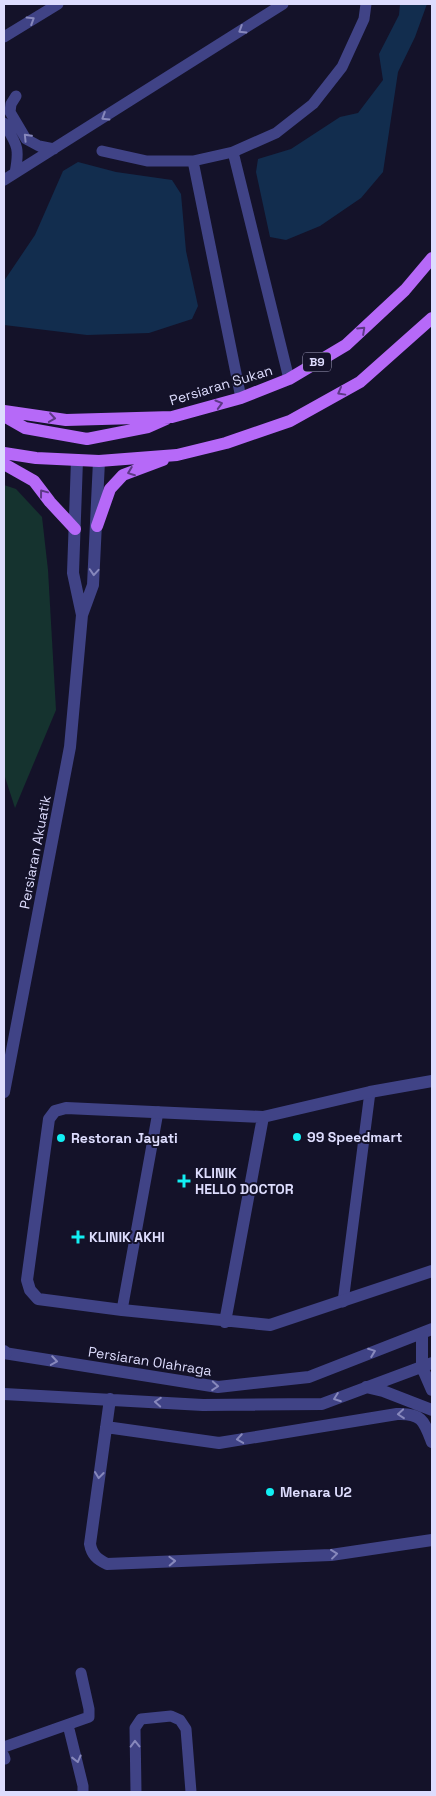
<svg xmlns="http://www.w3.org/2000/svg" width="436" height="1796" font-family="'Space Grotesk',sans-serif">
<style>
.green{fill:#15332f}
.water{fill:#122d4e}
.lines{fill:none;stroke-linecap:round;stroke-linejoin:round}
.service{stroke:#404386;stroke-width:11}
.minor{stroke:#404386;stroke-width:12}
.tertiary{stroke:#404386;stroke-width:12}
.primary{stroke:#b669f8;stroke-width:12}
.oneway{stroke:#8788bc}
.oneway2{stroke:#5d3986}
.poi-dot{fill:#12eff3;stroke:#141229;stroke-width:2}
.labels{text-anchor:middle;stroke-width:4;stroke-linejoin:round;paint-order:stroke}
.shield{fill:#141229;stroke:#a19fbd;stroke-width:1}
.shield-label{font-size:12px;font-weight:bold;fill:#dddcfd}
.street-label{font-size:14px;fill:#dddcfd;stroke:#141229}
.poi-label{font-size:14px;font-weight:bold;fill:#dddcfd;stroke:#141229;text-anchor:start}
</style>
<rect width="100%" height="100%" fill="#141229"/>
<!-- green -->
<path class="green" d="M4,485l12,4 26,28 6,53 8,140 -41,98 -11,-34z"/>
<!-- water -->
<path class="water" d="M400,4h27l-12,33 -17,35 -15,100 -22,26 -41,28 -34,14 -16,-3 -14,-65 2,-13 33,-10 49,-32 18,-4 25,-33 -4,-26 20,-39z
M78,162l38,10 56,8 9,14 5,57 12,55 -6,13 -43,14 -62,2 -83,-10v-44l31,-46 28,-64z"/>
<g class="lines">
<!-- service -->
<path class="service" d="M4,37l54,-33
M16,96l-5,8 -1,8 16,27 13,7 15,3
M4,123c13,22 16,24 11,50
M102,151l45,10h46l40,-9 43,-19 37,-29 29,-37 22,-48 2,-15
M233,152l56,227
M193,161l48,237
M4,180l279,-176
M343,1302l27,-210
M122,1310l36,-198
M68,1725l15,61v6
M4,1747l85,-30v-8l-8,-36
M4,1756l1,3
M136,1792l-1,-64 6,-9 30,-3 9,4 6,9 5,63"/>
<!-- minor -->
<path class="minor" d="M432,1081l-62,11 -107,25 -197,-9 -11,3 -6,8 -22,161 3,10 8,9 84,11 148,15 162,-54
M225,1322l38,-205
M422,1333v34l10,23
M4,1353l214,34 91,-10 123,-48
M366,1387l17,4 49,19
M4,1394l199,11 119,-1 110,-41
M110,1399l-20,145c2,11 7,15 17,20l224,-9 101,-15
M106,1427l113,16 178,-29c25,-1 27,7 35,28"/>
<!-- tertiary -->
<path class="tertiary" d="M77,460l-4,113 9,42
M4,1092l66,-345 12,-132 11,-30 6,-124
M4,1351l2,2"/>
<!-- primary -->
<path class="primary" d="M4,411l62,9 106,-3 69,-19 48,-19 57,-34 59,-55 27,-32
M4,416l21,12 62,11 61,-12 18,-8
M4,453l32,5 63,3 78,-6 49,-12 64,-22 70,-39 72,-64
M4,464l30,17 16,21 25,27
M97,526l13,-37 13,-14 40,-15"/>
</g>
<!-- one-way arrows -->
<defs><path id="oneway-chevron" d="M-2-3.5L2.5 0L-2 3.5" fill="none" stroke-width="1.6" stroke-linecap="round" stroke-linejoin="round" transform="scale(1.25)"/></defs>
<g class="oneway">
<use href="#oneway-chevron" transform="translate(31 20) rotate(-32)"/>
<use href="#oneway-chevron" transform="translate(242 30) rotate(148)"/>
<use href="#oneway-chevron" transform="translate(105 117) rotate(148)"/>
<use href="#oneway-chevron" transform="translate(27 137) rotate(-134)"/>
<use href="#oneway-chevron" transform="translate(94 572) rotate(94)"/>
<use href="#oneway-chevron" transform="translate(372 1352) rotate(-21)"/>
<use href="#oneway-chevron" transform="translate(54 1361) rotate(9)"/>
<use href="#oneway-chevron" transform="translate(215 1386) rotate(4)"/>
<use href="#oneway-chevron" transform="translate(337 1398) rotate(160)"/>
<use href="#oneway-chevron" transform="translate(158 1402) rotate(-176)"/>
<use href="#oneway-chevron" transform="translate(401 1414) rotate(175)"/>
<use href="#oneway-chevron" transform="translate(240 1439) rotate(171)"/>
<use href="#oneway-chevron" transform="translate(99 1475) rotate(97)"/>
<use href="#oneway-chevron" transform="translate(334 1554) rotate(-7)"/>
<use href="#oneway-chevron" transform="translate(172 1561) rotate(-2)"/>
<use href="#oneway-chevron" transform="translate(135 1744) rotate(-91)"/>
<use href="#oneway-chevron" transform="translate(77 1759) rotate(76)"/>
</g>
<g class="oneway2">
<use href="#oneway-chevron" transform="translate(362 330) rotate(-43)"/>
<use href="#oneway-chevron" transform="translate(341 392) rotate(151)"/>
<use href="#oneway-chevron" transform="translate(219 404) rotate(-16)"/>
<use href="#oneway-chevron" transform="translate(52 418) rotate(8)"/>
<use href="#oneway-chevron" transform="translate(131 472) rotate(159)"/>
<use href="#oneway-chevron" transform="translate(43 493) rotate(-127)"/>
</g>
<!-- markers -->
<g class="poi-dot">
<circle cx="297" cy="1137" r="5"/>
<circle cx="61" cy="1138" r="5"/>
<path d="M181.5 1173.5h5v5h5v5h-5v5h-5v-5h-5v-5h5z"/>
<path d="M75.5 1229.5h5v5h5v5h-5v5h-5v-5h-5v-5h5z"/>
<circle cx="270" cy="1492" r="5"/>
</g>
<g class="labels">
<!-- shield labels -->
<rect class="shield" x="303" y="352.5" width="28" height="19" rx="4"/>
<g class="shield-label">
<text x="317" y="366">B9</text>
</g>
<!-- street labels -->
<g class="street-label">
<text transform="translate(221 385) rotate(-17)" y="5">Persiaran Sukan</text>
<text transform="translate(35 852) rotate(-79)" y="5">Persiaran Akuatik</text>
<text transform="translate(150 1361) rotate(9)" y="5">Persiaran Olahraga</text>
</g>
<!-- poi labels -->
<g class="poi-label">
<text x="307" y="1142">99 Speedmart</text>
<text x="71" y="1143">Restoran Jayati</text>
<text x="195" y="1178">KLINIK<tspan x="195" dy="16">HELLO DOCTOR</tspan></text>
<text x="89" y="1242">KLINIK AKHI</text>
<text x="280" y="1497">Menara U2</text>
</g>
</g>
<!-- border -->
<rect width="436" height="1796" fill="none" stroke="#dddcfd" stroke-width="10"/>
</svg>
